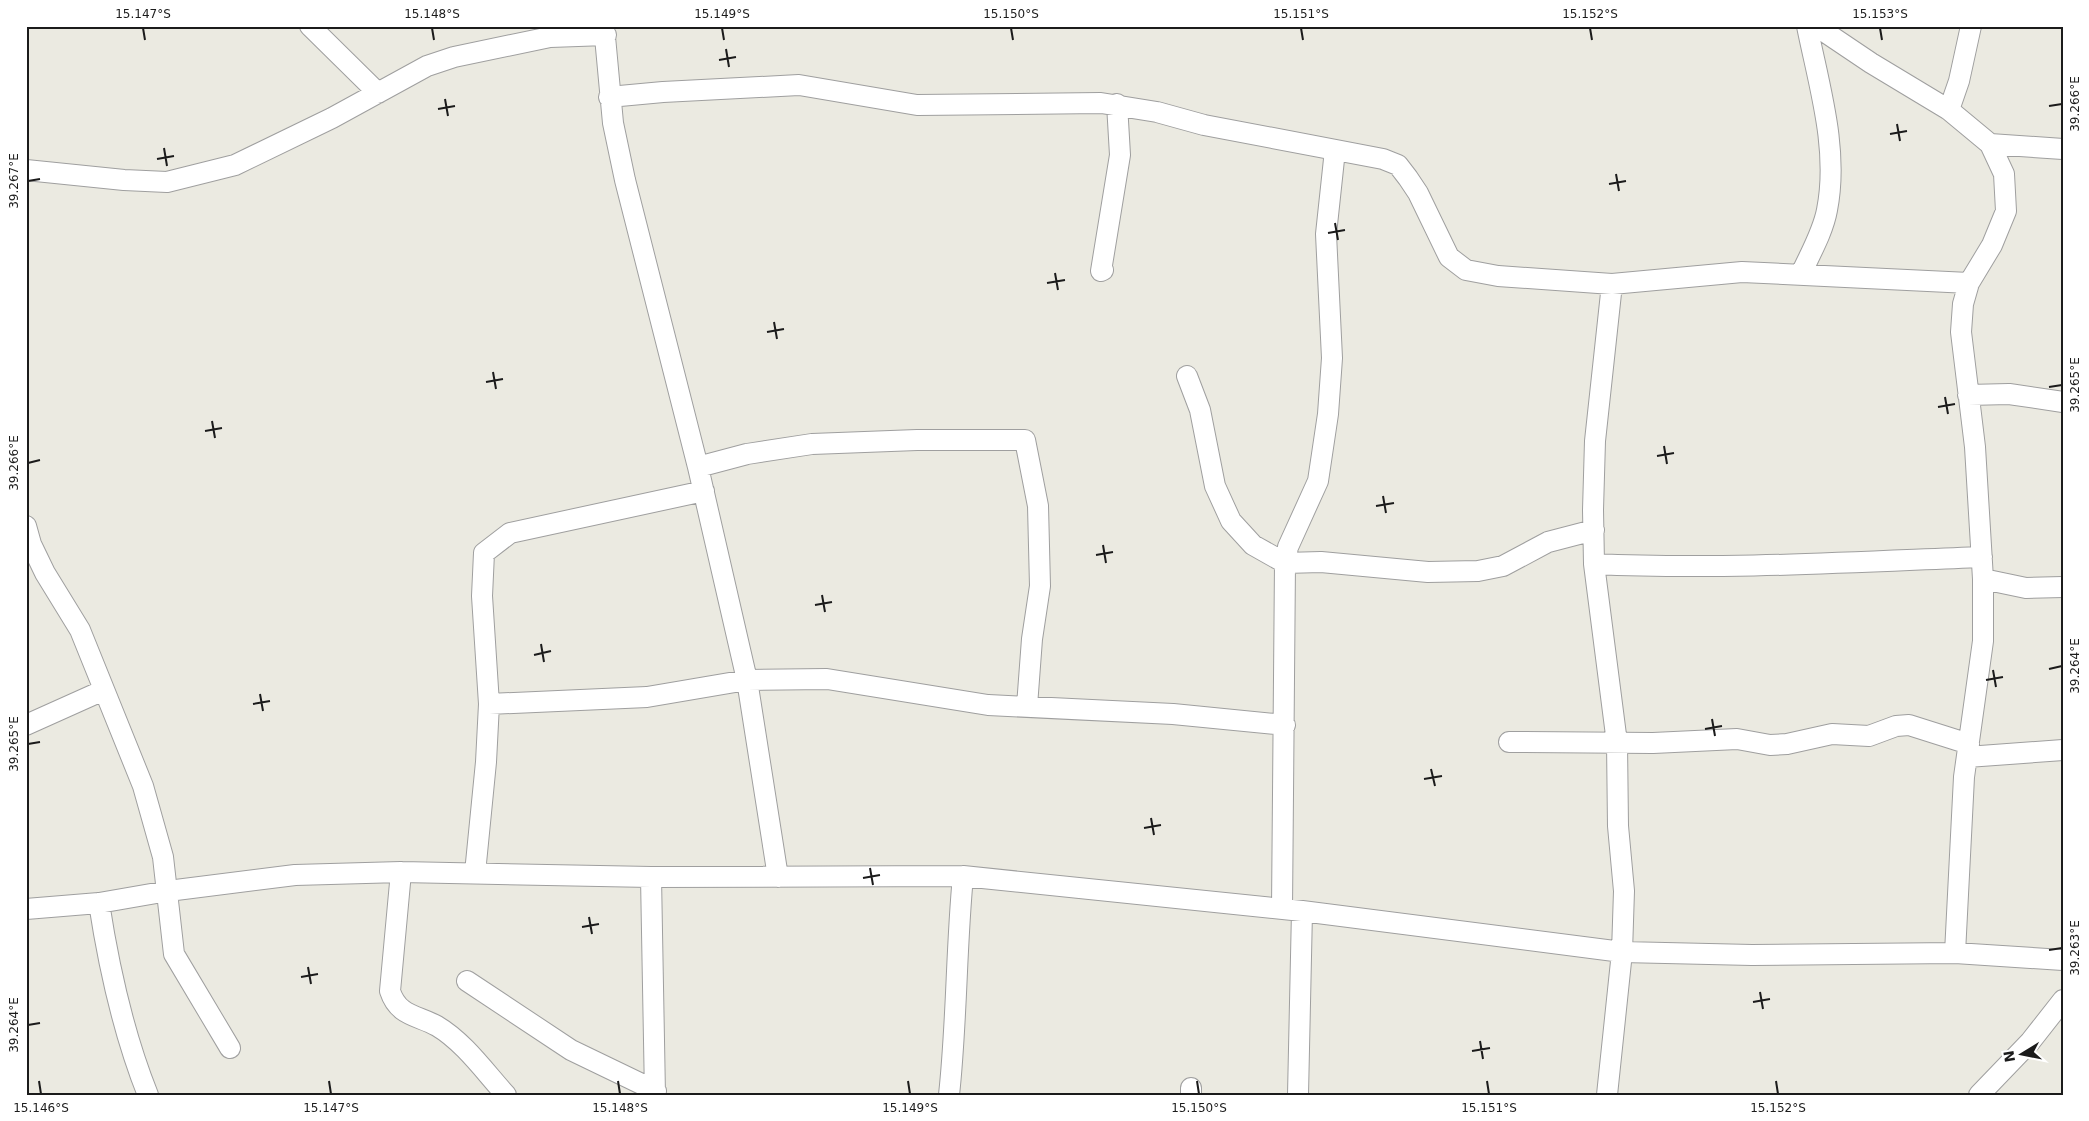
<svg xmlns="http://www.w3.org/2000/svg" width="2089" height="1121" font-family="'DejaVu Sans',sans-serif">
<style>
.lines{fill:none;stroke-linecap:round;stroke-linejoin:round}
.minor-casing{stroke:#9f9f9f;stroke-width:22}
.minor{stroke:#fff;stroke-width:20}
.ticks{fill:none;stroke:#1b1b1b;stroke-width:2}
.neatline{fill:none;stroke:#1b1b1b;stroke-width:2}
.ticks-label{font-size:12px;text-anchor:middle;fill:#1b1b1b}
</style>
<rect width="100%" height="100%" fill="#ebeae1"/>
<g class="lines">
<defs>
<path id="minor" d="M310,26l68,67
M604,26l9,97 12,57 73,287 49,213 31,197
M1816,26l55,37 78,47 41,34 14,30 2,37 -14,34 -23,38 -6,21 -2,28 14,115 8,132v62l-19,136 -9,176
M609,97l54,-5 136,-7 118,20 184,-2 56,9 47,13 179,34 15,6 10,13 10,15 31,64 17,13 32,6 114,8 130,-12 227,11
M1949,110l10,-29 12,-55
M1990,144l73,5
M26,170l98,10 43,2 68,-17 97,-47 95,-52 27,-9 96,-20 56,-2
M1103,270l-2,1 19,-116 -3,-51
M1801,274c9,-20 22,-42 26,-64 12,-61 -8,-124 -20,-184
M1187,376l13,34 15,76 16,35 22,24 32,18 36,-1 107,10 50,-1 25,-5 45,-24 46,-12
M1968,395l41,-1 54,8
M698,467l49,-13 65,-10 105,-4h108l13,66 2,80 -8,53 -5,67
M26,526l5,18 14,29 35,57 63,156 20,71 11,97 56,94
M1594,564c129,6 259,-2 388,-7
M1983,579l43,9 37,-1
M489,704l158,-7 100,-17 80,-1 161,26 185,9 112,11
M26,725l78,-35
M1509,742l144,1 84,-4 33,6 17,-1 45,-10 37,2 27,-10 13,-1 60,19
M1967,757l96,-7
M401,872l-11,119c8,25 27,24 47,35 27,16 48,46 69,69
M475,873l11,-111 3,-58 -7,-108 2,-43 26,-20 194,-42
M651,877l4,218
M99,903c10,65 24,130 49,192
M26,909l73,-6 69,-12 127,-16 106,-3 250,5 312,-1 339,35 320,41 130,3 203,-2 108,7
M1282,909l3,-346 3,-16 30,-66 10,-67 4,-56 -6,-124 9,-84
M467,981l104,69 85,41
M949,1095c8,-73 7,-146 14,-219
M1191,1095v-7
M1298,1095l4,-184
M1607,1095l15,-143 2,-61 -6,-65 -1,-83 -23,-179 -1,-54 2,-69 17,-157
M1979,1095l51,-53 33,-42"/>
</defs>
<!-- minor casing -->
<use href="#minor" class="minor-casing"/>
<!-- minor -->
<use href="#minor" class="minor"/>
</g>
<!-- ticks -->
<path class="ticks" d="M143,28l2,12M432,28l2,12M722,28l2,12M1011,28l2,12M1301,28l2,12M1590,28l2,12M1880,28l2,12M726,49l3,18M719,60l17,-3M445,99l3,17M2049,106l13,-2M438,109l17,-3M1897,124l3,17M1890,134l17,-3M164,148l3,18M157,159l17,-3M1616,174l3,17M28,181l12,-2M1609,184l17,-3M1335,223l3,17M1328,233l17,-3M1055,273l3,17M1047,283l18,-3M774,322l3,17M767,332l17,-3M493,372l3,17M486,382l17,-3M2049,387l13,-2M1945,397l3,17M1938,407l17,-3M212,421l3,17M205,431l17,-3M1664,446l3,18M1657,456l17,-3M28,463l12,-3M1383,496l3,17M1376,506l18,-3M1103,545l3,18M1096,555l17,-3M822,595l3,17M815,605l17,-3M541,644l3,18M534,655l17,-4M2049,669l13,-3M1993,670l3,17M1986,680l17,-3M260,694l3,17M253,704l17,-3M1712,719l3,17M1705,729l17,-3M28,744l12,-2M1431,769l4,17M1424,779l18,-3M1151,818l3,17M1144,828l17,-3M870,868l3,17M863,878l17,-3M589,917l3,17M582,927l17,-3M2049,950l13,-2M308,967l3,17M301,977l17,-3M1760,992l3,17M1753,1002l17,-3M28,1025l12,-2M1480,1041l3,18M1472,1051l18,-3M39,1081l2,13M329,1081l2,13M618,1081l2,13M908,1081l2,13M1197,1081l2,13M1487,1081l2,13M1776,1081l2,13"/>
<!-- border -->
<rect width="2089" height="1121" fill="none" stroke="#ffffff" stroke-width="55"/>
<!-- north arrow -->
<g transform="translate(2022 1054) rotate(260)" stroke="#ffffff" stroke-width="4" paint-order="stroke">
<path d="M0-4L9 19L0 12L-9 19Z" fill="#1b1b1b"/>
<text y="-8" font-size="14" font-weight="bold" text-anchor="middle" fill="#1b1b1b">N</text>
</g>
<rect x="28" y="28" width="2034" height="1066" class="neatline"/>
<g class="ticks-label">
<text x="143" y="18">15.147°S</text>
<text x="432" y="18">15.148°S</text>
<text x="722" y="18">15.149°S</text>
<text x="1011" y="18">15.150°S</text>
<text x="1301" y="18">15.151°S</text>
<text x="1590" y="18">15.152°S</text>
<text x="1880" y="18">15.153°S</text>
<text transform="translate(2075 104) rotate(-90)" y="4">39.266°E</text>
<text transform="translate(14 181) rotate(-90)" y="4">39.267°E</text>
<text transform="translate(2075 385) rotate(-90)" y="4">39.265°E</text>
<text transform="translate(14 463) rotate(-90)" y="4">39.266°E</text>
<text transform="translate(2075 666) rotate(-90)" y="4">39.264°E</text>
<text transform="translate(14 744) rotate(-90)" y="4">39.265°E</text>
<text transform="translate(2075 948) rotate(-90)" y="4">39.263°E</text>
<text transform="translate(14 1025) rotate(-90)" y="4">39.264°E</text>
<text x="41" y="1112">15.146°S</text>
<text x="331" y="1112">15.147°S</text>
<text x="620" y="1112">15.148°S</text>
<text x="910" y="1112">15.149°S</text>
<text x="1199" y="1112">15.150°S</text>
<text x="1489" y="1112">15.151°S</text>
<text x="1778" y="1112">15.152°S</text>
</g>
</svg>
